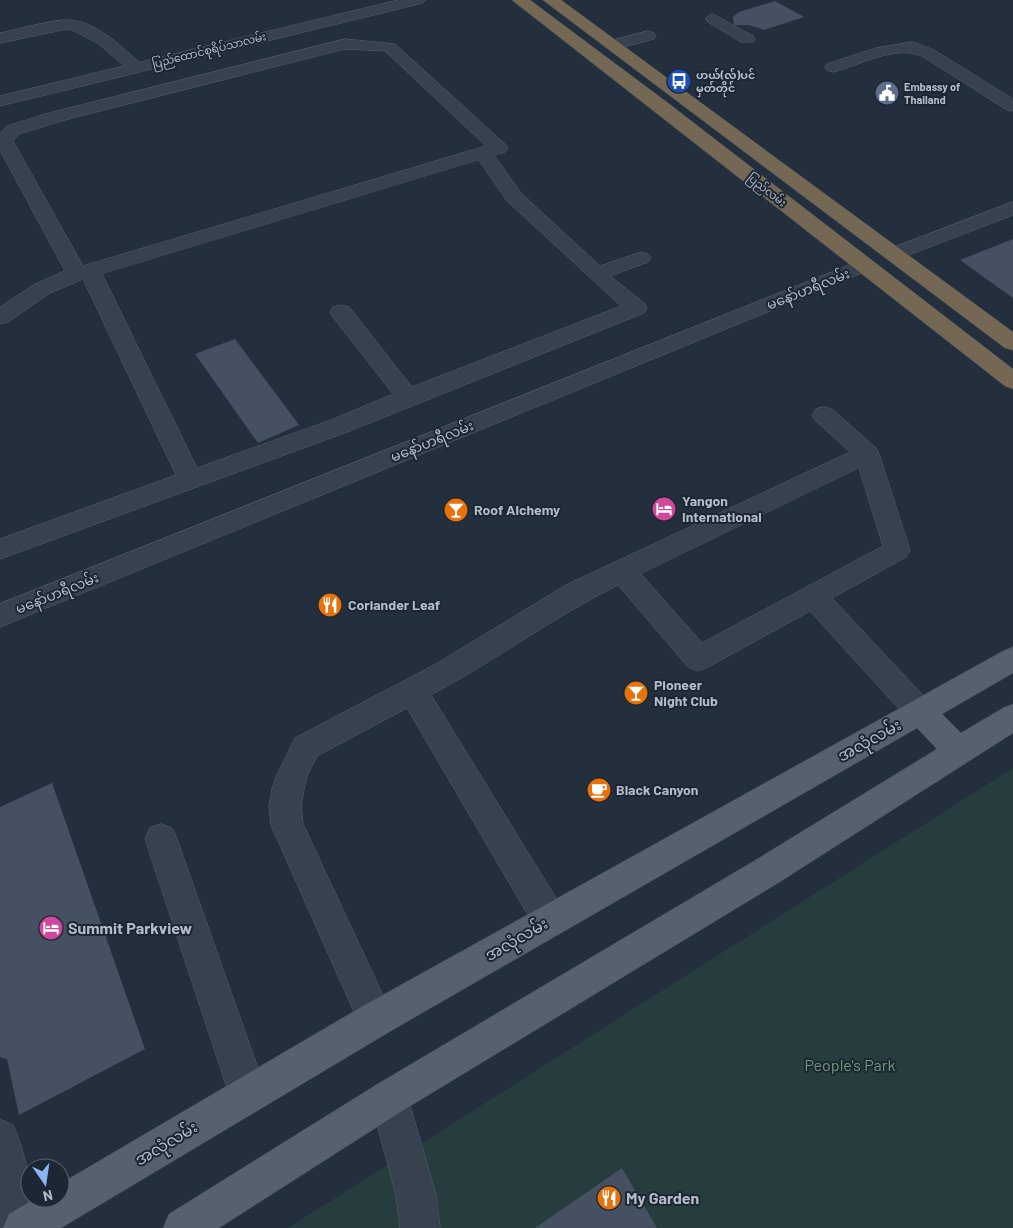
<svg xmlns="http://www.w3.org/2000/svg" width="1013" height="1228" font-family="Barlow,'Noto Sans Myanmar',sans-serif">
<style>
.green{fill:#263c3f}
.building{fill:#455162}
.lines{fill:none;stroke-linecap:round;stroke-linejoin:round}
.minor-casing{stroke:#565f6c;stroke-width:1}
.major-casing{stroke:#414a57;stroke-width:1}
.highway-casing{stroke:#434c59;stroke-width:1}
.minor{fill:#38414e;fill-rule:evenodd}
.major{fill:#56606e;fill-rule:evenodd}
.highway{fill:#746855;fill-rule:evenodd}
.labels{text-anchor:middle;stroke-width:4;stroke-linejoin:round;paint-order:stroke}
.far-street-label{font-size:11px;fill:#b4bcc9;stroke:#1d2633}
.far-poi-label{font-size:11px;font-weight:bold;fill:#b4bcc9;stroke:#1d2633;text-anchor:start}
.street-label{font-size:14px;fill:#b4bcc9;stroke:#1d2633}
.poi-label{font-size:14px;font-weight:bold;fill:#b4bcc9;stroke:#1d2633;text-anchor:start}
.near-street-label{font-size:16px;fill:#b4bcc9;stroke:#1d2633}
.near-poi-label{font-size:16px;font-weight:bold;fill:#b4bcc9;stroke:#1d2633;text-anchor:start}
.near-park-label{font-size:16px;fill:#6b9a76;stroke:#1d2633}
</style>
<rect width="100%" height="100%" fill="#242f3e"/>
<!-- green -->
<path class="green" d="M1013,768v460h-725z"/>
<!-- building -->
<path class="building" d="M775,1l29,16 -40,13 -15,-5h-15l-1,-8 6,-5z
M1013,239v59l-53,-38z
M235,339l64,86 -41,18 -63,-89z
M52,783l93,266 -126,66 -12,-56 -7,-2v-250z
M622,1168l35,60h-122z"/>
<g class="lines">
<defs>
<path id="minor" d="M399,0h27l-3,3 -423,103v-10l124,-30 -25,-22 -27,-14 -5,-1 -67,14v-10c16,-3 54,-14 68,-13 28,1 51,25 71,42z
M713,14l40,22 2,3 -2,3h-12l-33,-20 -3,-3 3,-3z
M648,31l6,2 2,3 -2,3 -42,11 -6,-2 -2,-3 2,-3z
M345,39l50,5 110,100 3,4 -3,4 -11,3 27,38 79,73 41,-14 7,2 3,4 -3,4 -38,14 34,27 3,5 -3,5 -297,119 -347,127v-20l176,-64 -93,-196 -33,14 -42,29 -8,2v-17l35,-23 30,-13 -65,-121v-16l7,-8 42,-13zM345,49l40,2 101,95 -403,120 -70,-125 6,-7 42,-13zM479,160l28,41 114,105 -209,81 -63,-80 -8,-2 -8,2 -3,5 3,5 60,77 -62,26 -134,48 -95,-194z
M913,42l21,8 79,49v12l-6,-1 -85,-54c-28,-11 -61,9 -89,16l-6,-2 -2,-3 2,-3 49,-16z
M1013,202v13l-112,43 -7,2 -7,-2 -3,-4 3,-4z
M865,259l7,2 3,4 -3,4 -872,358v-23z
M824,407l8,2 44,39 3,6 31,96 -4,7 -74,41 98,105 5,9 -5,9 -10,4 -10,-4 -100,-110 -102,56 -10,4 -10,-4 -70,-82c-65,32 -123,76 -187,110l131,213 5,12 -5,12 -12,5 -12,-5 -131,-224 -90,48 -10,20 -3,13 -3,17 2,18 91,195 -5,13 -13,5 -13,-5 -92,-207 -2,-19 3,-17 5,-14 18,-37 141,-74 130,-79 284,-133 -34,-31 -4,-6 4,-6zM859,468l24,78 -181,97 -61,-69z
M161,824l11,4 5,11 90,255 -6,13 -13,6 -13,-6 -6,-13 -84,-255 5,-11z
M389,1079l13,6 6,13 28,97 4,33h-40l-4,-33 -26,-97 6,-13z
M0,1119l13,6c10,22 17,49 17,73h3l7,30h-40z"/>
<path id="major" d="M1013,647v26l-71,41 19,19 42,-25 10,-4v29l-235,150 -376,228 -183,117h-56l6,-14 207,-129 378,-224 183,-112 -20,-21 -528,304 -328,196h-58l6,-14 27,-16h24v-14l303,-178 640,-355z"/>
<path id="highway" d="M512,0h18l138,103 345,266v20l-8,-3z
M543,0h18l452,332v18l-8,-2z"/>
</defs>
<!-- minor casing -->
<use href="#minor" class="minor-casing"/>
<!-- major casing -->
<use href="#major" class="major-casing"/>
<!-- highway casing -->
<use href="#highway" class="highway-casing"/>
<!-- minor -->
<use href="#minor" class="minor"/>
<!-- major -->
<use href="#major" class="major"/>
<!-- highway -->
<use href="#highway" class="highway"/>
</g>
<!-- icons -->
<defs>
<symbol id="bus-disc" viewBox="-11 -11 22 22"><circle r="9.5" fill="#1a4fb4" stroke="#1d2633"/><path d="M-5-6H5V4H4V6H2V4H-2V6H-4V4H-5ZM-3.5-4V0h7V-4ZM-3.5 1.2v1.5H-2V1.2ZM2 1.2v1.5H3.5V1.2Z" fill="#fff"/></symbol>
<symbol id="civic-disc" viewBox="-11 -11 22 22"><circle r="9.5" fill="#5c6f8a" stroke="#1d2633"/><path d="M-.6-6.5H3V-4.5H.6V-3L4-1V1h2V6H-6V1h2V-1L-.6-3ZM-1.2 2.5V6h2.4V2.5Z" fill="#fff"/></symbol>
<symbol id="hotel-disc" viewBox="-11 -11 22 22"><circle r="9.5" fill="#d1479c" stroke="#1d2633"/><path d="M-6-4.5h1.5V1H6V5H4.5V3h-9V5H-6ZM-4 0a1.8 1.8 0 1 1 3.6 0ZM.5 0V-2.5h3Q6-2.5 6 0Z" fill="#fff"/></symbol>
<symbol id="bar-disc" viewBox="-11 -11 22 22"><circle r="9.5" fill="#e8710a" stroke="#1d2633"/><path d="M-6-5H6L.8 .8V4.5H3.5V6h-7V4.5H-.8V.8Z" fill="#fff"/></symbol>
<symbol id="restaurant-disc" viewBox="-11 -11 22 22"><circle r="9.5" fill="#e8710a" stroke="#1d2633"/><path d="M-5-6h1v4h1v-4h1v4h1v-4h1v5L-1.5 .5V6h-2V.5L-5-1ZM5-6V6H3V1.5H1.5Q1.5-4 5-6Z" fill="#fff"/></symbol>
<symbol id="cafe-disc" viewBox="-11 -11 22 22"><circle r="9.5" fill="#e8710a" stroke="#1d2633"/><path d="M-5.5-4.5H6V0H3Q3 3.5 0 3.5H-2.5Q-5.5 3.5-5.5 0ZM3-3.2v2h1.7v-2ZM-6 4.5H4V6H-6Z" fill="#fff"/></symbol>
</defs>
<g fill-rule="evenodd">
<use href="#bus-disc" x="665" y="67" width="28" height="28"/>
<use href="#civic-disc" x="873" y="79" width="28" height="28"/>
<use href="#hotel-disc" x="650" y="495" width="28" height="28"/>
<use href="#bar-disc" x="442" y="496" width="28" height="28"/>
<use href="#restaurant-disc" x="316" y="591" width="28" height="28"/>
<use href="#bar-disc" x="622" y="679" width="28" height="28"/>
<use href="#cafe-disc" x="585" y="776" width="28" height="28"/>
<use href="#hotel-disc" x="37" y="914" width="28" height="28"/>
<use href="#restaurant-disc" x="595" y="1184" width="28" height="28"/>
</g>
<g class="labels">
<!-- far-street labels -->
<g class="far-street-label">
<text transform="translate(209 50) rotate(-14)" y="4">ပြည်ထောင်စုရိပ်သာလမ်း</text>
<text transform="translate(767 190) rotate(38)" y="4">ပြည်လမ်း</text>
</g>
<!-- far-poi labels -->
<g class="far-poi-label">
<text x="696" y="79">ဟယ်(လ်)ပင်<tspan x="696" dy="13">မှတ်တိုင်</tspan></text>
<text x="904" y="91">Embassy of<tspan x="904" dy="13">Thailand</tspan></text>
</g>
<!-- street labels -->
<g class="street-label">
<text transform="translate(808 289) rotate(-22)" y="5">မနော်ဟရီလမ်း</text>
<text transform="translate(432 441) rotate(-22)" y="5">မနော်ဟရီလမ်း</text>
<text transform="translate(57 593) rotate(-22)" y="5">မနော်ဟရီလမ်း</text>
</g>
<!-- poi labels -->
<g class="poi-label">
<text x="682" y="506">Yangon<tspan x="682" dy="16">International</tspan></text>
<text x="474" y="515">Roof Alchemy</text>
<text x="348" y="610">Coriander Leaf</text>
<text x="654" y="690">Pioneer<tspan x="654" dy="16">Night Club</tspan></text>
<text x="616" y="795">Black Canyon</text>
</g>
<!-- near-street labels -->
<g class="near-street-label">
<text transform="translate(869 740) rotate(-29)" y="6">အလုံလမ်း</text>
<text transform="translate(516 939) rotate(-30)" y="6">အလုံလမ်း</text>
<text transform="translate(166 1143) rotate(-31)" y="6">အလုံလမ်း</text>
</g>
<!-- near-poi labels -->
<g class="near-poi-label">
<text x="68" y="934">Summit Parkview</text>
<text x="626" y="1204">My Garden</text>
</g>
<!-- near-park labels -->
<g class="near-park-label">
<text x="850" y="1071">People's Park</text>
</g>
</g>
<!-- north arrow -->
<g transform="translate(45 1183) rotate(167)"><circle r="24" fill="#1d2633" stroke="#59626f"/>
<path d="M0-4L9 19L0 12L-9 19Z" fill="#8ab4f8"/>
<text y="-8" font-size="14" font-weight="bold" text-anchor="middle" fill="#b4bcc9">N</text>
</g>
</svg>
